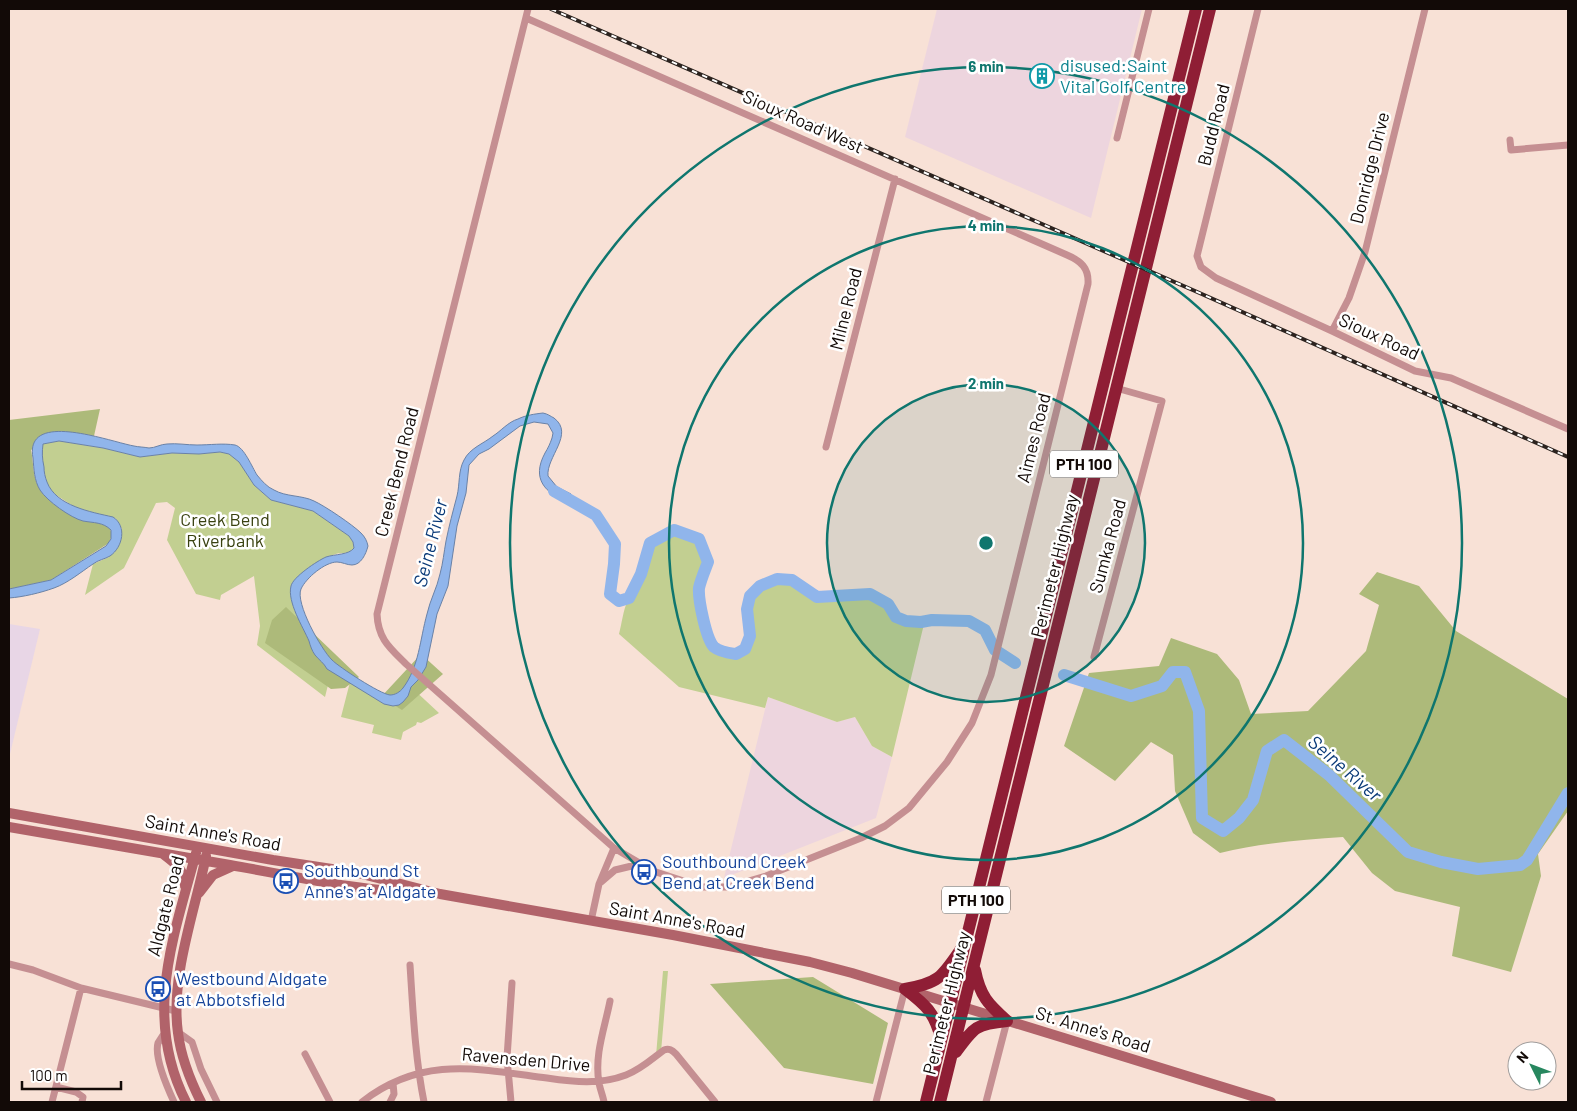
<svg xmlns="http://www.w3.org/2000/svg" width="1577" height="1111" font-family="Barlow,sans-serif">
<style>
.commercial{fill:#edd5de}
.education{fill:#e8d6e6}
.green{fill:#c2cf91}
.forest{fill:#adba7a}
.water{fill:#90b5eb;stroke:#6a82a7}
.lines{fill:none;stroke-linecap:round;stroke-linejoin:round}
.river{stroke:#90b5eb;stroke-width:12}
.street{stroke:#c58f92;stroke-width:7}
.secondary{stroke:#b1636a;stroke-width:10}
.highway{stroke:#8f1e35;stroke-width:12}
.rail-casing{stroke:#2c231f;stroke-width:4}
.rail{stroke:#fff;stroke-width:2;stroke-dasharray:5.5;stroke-linecap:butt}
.ring{fill:none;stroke:#0f766e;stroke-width:2.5}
.labels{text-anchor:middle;stroke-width:5;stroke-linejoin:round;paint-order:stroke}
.shield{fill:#fff;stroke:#595451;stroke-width:1}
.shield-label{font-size:16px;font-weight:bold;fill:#120a07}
.culture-label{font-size:18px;fill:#0d838f;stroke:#fff;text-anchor:start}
.street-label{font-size:18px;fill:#120a07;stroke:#fff}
.park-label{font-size:18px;fill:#394110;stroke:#fff}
.transit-label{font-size:18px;fill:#164399;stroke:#fff;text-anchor:start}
.water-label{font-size:19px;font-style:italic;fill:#0a3a78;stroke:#fff}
.centre{fill:#0f766e;stroke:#fff;stroke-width:2.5}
.ring-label{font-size:15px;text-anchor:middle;font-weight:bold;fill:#0f766e;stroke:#fff;stroke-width:5;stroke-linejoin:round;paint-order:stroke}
</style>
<rect width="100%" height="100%" fill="#f8e1d6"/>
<!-- commercial -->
<path class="commercial" d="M937,9h205l-51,209 -186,-81z
M768,697l69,25 18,-5 17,29 20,11 -16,61 -152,60z"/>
<!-- education -->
<path class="education" d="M9,624l31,5 -31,129z"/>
<!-- green -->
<path class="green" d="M59,441l44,7 37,9 32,-4 27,1 21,-2 9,2 10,8 15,23 17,15 42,11 36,25 4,6 1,6c-6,8 -14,3 -21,7 -15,8 -29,21 -42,31l40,87 -6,24 -68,-52 3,-19 -6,-50 -33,19 -1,5 -24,-6 -29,-54 8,-32 -8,-6 -11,1 -32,65 -39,27 8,-31 16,-7 13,-28 -6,-10 -40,-11 -23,-15 -6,-9 -2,-7 -4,-24 2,-9z
M693,532c7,5 12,10 13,19 3,12 -6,23 -6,34 0,9 2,19 4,28 4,22 10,49 40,38 2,-6 5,-12 5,-18 1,-12 -5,-27 2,-38 3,-5 9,-9 14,-11 32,-16 32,8 59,12 17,3 32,-7 49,1 10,4 11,11 17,19 8,11 22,11 34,8l-32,133 -20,-11 -17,-29 -18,5 -69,-25 -3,11 -86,-21 -60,-53c3,-11 4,-24 9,-34 3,-6 7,-9 10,-16 3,-9 3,-18 5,-27 4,-24 30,-24 50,-25z
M350,682l34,22 27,-17 28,26 -18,10 -4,-1 -1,3 -13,7 -2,8 -29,-7 2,-8 -33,-8z
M663,971h5l-7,81 -5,4z"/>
<!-- forest -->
<path class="forest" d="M100,409l-6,27 -35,-5 -28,19c3,13 1,29 10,41 7,10 28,25 40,29 8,3 18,1 26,6 6,4 5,11 2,17l-58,37 -42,9v-169z
M1377,572l42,14 37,45 112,68v112l-30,43 3,22 -30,96 -59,-16 8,-49 -65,-16 -23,-18 -29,-36c-41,3 -82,6 -123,16l-27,-20 -18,-42 -2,-36 -22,-13 -36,39 -51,-35 25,-73 70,-7 12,-28 46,16 22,26 12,34 57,-3 58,-60 13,-46 -20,-11z
M286,607l73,70 -14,11 -14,1 -66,-46 7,-23z
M421,654l22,20 -41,36 -21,-13z
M813,977l75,46 -15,61 -89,-16 -74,-84z"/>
<!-- water -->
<path class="water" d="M543,413c5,1 7,3 11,5 21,16 -8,39 -6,58l9,11 14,7 -2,9c-24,-10 -38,-24 -24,-50 3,-5 5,-9 7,-15l1,-5 -5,-9 -14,-2 -14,4 -31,23 -10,5 -10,11 -3,28 -9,33 -9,60 -11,28 -11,53 -8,13 -7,7 -3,9 -5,6 -4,3 -6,1 -9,-2 -57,-35c-3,-6 -8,-9 -12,-14 -3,-4 -5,-10 -6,-14 -6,-14 -22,-39 -18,-55 2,-9 26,-25 35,-29 9,-3 23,-2 28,-9l-1,-6 -4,-6 -36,-25 -42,-11 -17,-15 -15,-23 -10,-8 -9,-2 -21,2 -27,-1 -32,4 -37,-9 -44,-7 -16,3c-1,8 -1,14 1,23 0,5 1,10 3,15 9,24 44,30 66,35 14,9 10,30 -3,39 -5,3 -12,4 -17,8 -12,8 -25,19 -39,24 -14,5 -31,9 -45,10v-9l42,-9 55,-34 5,-7v-9c-8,-8 -17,-7 -28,-9 -12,-3 -36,-20 -43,-31 -6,-10 -6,-21 -7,-32 -9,-49 78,-16 101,-12 4,1 10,1 15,2 6,0 12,-4 18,-4 10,-1 20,1 30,1 13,0 26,-2 38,0 9,2 17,22 22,30 5,6 10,12 17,15 12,7 28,5 40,11 11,5 39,24 47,32 4,4 6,8 7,13 -2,8 -7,19 -16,19 -5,0 -10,-3 -15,-3 -12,0 -31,16 -36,27 -6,14 20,60 31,71 7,7 48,34 58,35 5,0 10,-3 13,-7 16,-21 17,-49 24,-74 3,-14 10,-26 13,-40 3,-11 4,-22 6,-33 3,-15 7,-30 11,-45 3,-12 1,-25 7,-36 6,-12 19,-16 29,-24 8,-5 15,-14 25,-17 8,-4 17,-5 25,-6z"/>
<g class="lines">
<!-- river -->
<path class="river" d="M554,491l42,24 19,29 -1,20 -4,30 9,7 10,-3 12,-24 9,-31 24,-13 25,9 9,23c-3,8 -7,17 -9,26 -1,11 7,51 15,59 6,5 15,6 22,7l9,-5 5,-13 -3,-27 3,-13 10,-10 17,-7 15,1 25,17 53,-3 18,10 8,13 10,4 15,1 11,-2 37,1 16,9 10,20 20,13
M1064,675l67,21 31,-10 11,-14h12l14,39 3,107 21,13 16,-13 14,-18 14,-49 17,-11 45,35 79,77 33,10 37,7 42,-4 7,-5 41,-67"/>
<!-- street -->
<path class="street" d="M1258,9l-61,247 4,11 15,11 116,53 83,40 36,7 117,51
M526,18l541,237c14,6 22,13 21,29l-97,391 -19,48 -25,39 -38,46 -24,18 -24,12 -95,38 -38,11h-26l-49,-16 -39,-23 -208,-184c-16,-16 -28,-25 -29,-50l151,-605
M1117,138l32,-129
M1510,140l1,10 57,-5
M1332,331l17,-33 16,-46 60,-243
M826,447l69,-268
M1094,657l68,-256 -46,-13
M601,882l14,-12 25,-6
M591,921l8,-37 15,-36
M9,964l24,6 48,18 95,23
M410,965c3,46 5,92 14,137
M178,1032l14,10 9,27 16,33
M165,1033c-3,3 -5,7 -7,10 -4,14 10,46 16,59
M305,1054l25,48
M56,1087l20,5 7,5 -1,5
M52,1102l29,-114
M362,1102c60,-47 116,-33 185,-24 27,4 53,7 79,-3 14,-5 26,-16 38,-25 5,-2 8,0 12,4l39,48
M390,1102l4,-8 -1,-11
M511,1102l-4,-44 5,-75
M604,1102c-1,-6 -4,-13 -5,-19 -5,-28 6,-56 11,-82
M876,1102l29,-113
M986,1102l21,-81"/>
<!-- secondary -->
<path class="secondary" d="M9,813l264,47 85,13 82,21 233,41 137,27 42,11 212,65 207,64
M9,827c73,13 147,25 221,38 64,11 127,26 192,28
M163,854c12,9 22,16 22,32
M199,893l14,-18 20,-9
M186,1102c-43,-85 -13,-163 10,-249
M201,1102c-11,-22 -20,-44 -23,-69 -8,-56 17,-122 28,-177"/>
<!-- highway -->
<path class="highway" d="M975,970c5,26 13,34 32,51
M905,989c34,-6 37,-12 56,-40
M905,989c21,16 29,23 36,49
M956,1052c18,-25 20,-28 51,-31
M926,1102l270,-1093
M940,1102l270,-1093"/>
<defs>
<path id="rail" d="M551,9l644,282 373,166"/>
</defs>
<!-- rail casing -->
<use href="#rail" class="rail-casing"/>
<!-- rail -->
<use href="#rail" class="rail"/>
</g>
<!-- distance rings -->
<circle cx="986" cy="543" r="159" fill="#0f766e" fill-opacity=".12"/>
<g class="ring">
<circle cx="986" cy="543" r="159"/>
<circle cx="986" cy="543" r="317"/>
<circle cx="986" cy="543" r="476"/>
</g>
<!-- icons -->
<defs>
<symbol id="building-ring" viewBox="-11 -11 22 22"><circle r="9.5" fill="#fff" stroke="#0f9aa8" stroke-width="1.5"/><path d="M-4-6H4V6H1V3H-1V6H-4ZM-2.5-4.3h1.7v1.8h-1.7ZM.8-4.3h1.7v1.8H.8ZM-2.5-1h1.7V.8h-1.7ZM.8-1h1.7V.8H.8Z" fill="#0f9aa8"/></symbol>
<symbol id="bus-ring" viewBox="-11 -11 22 22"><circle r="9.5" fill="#fff" stroke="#1a4fb4" stroke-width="1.5"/><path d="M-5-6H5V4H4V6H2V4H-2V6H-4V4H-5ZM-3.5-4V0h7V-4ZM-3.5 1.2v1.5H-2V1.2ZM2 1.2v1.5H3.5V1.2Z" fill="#1a4fb4"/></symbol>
</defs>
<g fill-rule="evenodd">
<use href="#building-ring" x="1028" y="62" width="28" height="28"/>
<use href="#bus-ring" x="630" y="858" width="28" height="28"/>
<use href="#bus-ring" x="272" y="867" width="28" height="28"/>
<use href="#bus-ring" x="144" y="975" width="28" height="28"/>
</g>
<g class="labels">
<!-- shield labels -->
<g class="shield">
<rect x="1050" y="450.5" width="68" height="27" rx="4"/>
<rect x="942" y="886.5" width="68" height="27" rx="4"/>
</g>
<g class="shield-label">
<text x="1084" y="470">PTH 100</text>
<text x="976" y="906">PTH 100</text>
</g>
<!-- culture labels -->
<g class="culture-label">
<text x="1060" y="72">disused:Saint<tspan x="1060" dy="21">Vital Golf Centre</tspan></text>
</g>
<!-- street labels -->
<g class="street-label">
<text transform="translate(803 122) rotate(24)" y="6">Sioux Road West</text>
<text transform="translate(1214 125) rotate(-76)" y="6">Budd Road</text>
<text transform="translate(1370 168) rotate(-76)" y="6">Donridge Drive</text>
<text transform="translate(846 309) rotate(-76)" y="6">Milne Road</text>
<text transform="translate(1379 337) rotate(25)" y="6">Sioux Road</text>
<text transform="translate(1034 438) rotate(-76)" y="6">Aimes Road</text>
<text transform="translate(397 472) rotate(-76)" y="6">Creek Bend Road</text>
<text transform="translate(1108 546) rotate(-75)" y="6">Sumka Road</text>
<text transform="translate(1055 566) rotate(-76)" y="6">Perimeter Highway</text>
<text transform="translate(213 833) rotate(10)" y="6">Saint Anne's Road</text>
<text transform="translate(166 906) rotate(-76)" y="6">Aldgate Road</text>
<text transform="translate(677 920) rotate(10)" y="6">Saint Anne's Road</text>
<text transform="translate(947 1003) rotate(-76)" y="6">Perimeter Highway</text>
<text transform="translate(1093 1030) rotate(17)" y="6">St. Anne's Road</text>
<text transform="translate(526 1060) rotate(5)" y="6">Ravensden Drive</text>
</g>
<!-- park labels -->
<g class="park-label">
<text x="225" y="526">Creek Bend<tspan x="225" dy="21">Riverbank</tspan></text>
</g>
<!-- transit labels -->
<g class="transit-label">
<text x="662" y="868">Southbound Creek<tspan x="662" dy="21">Bend at Creek Bend</tspan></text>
<text x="304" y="877">Southbound St<tspan x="304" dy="21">Anne's at Aldgate</tspan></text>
<text x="176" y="985">Westbound Aldgate<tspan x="176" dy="21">at Abbotsfield</tspan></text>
</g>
<!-- water labels -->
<g class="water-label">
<text transform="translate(430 543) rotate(-76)" y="7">Seine River</text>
<text transform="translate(1345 768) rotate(41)" y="7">Seine River</text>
</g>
</g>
<circle cx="986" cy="543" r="8" class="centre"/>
<g class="ring-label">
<text x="986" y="72">6 min</text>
<text x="986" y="231">4 min</text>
<text x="986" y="389">2 min</text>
</g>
<!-- border -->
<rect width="1577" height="1111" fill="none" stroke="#120a07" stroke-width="20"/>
<!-- north arrow -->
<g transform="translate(1532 1066) rotate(312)"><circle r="24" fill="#ffffff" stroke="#a09d9c"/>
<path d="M0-4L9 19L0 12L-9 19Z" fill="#27875f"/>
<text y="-8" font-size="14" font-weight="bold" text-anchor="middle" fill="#120a07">N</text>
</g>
<!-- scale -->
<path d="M22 1081v8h99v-8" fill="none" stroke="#120a07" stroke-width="2.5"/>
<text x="30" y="1081" font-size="15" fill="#120a07" stroke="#ffffff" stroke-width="4" paint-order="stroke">100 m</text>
</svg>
